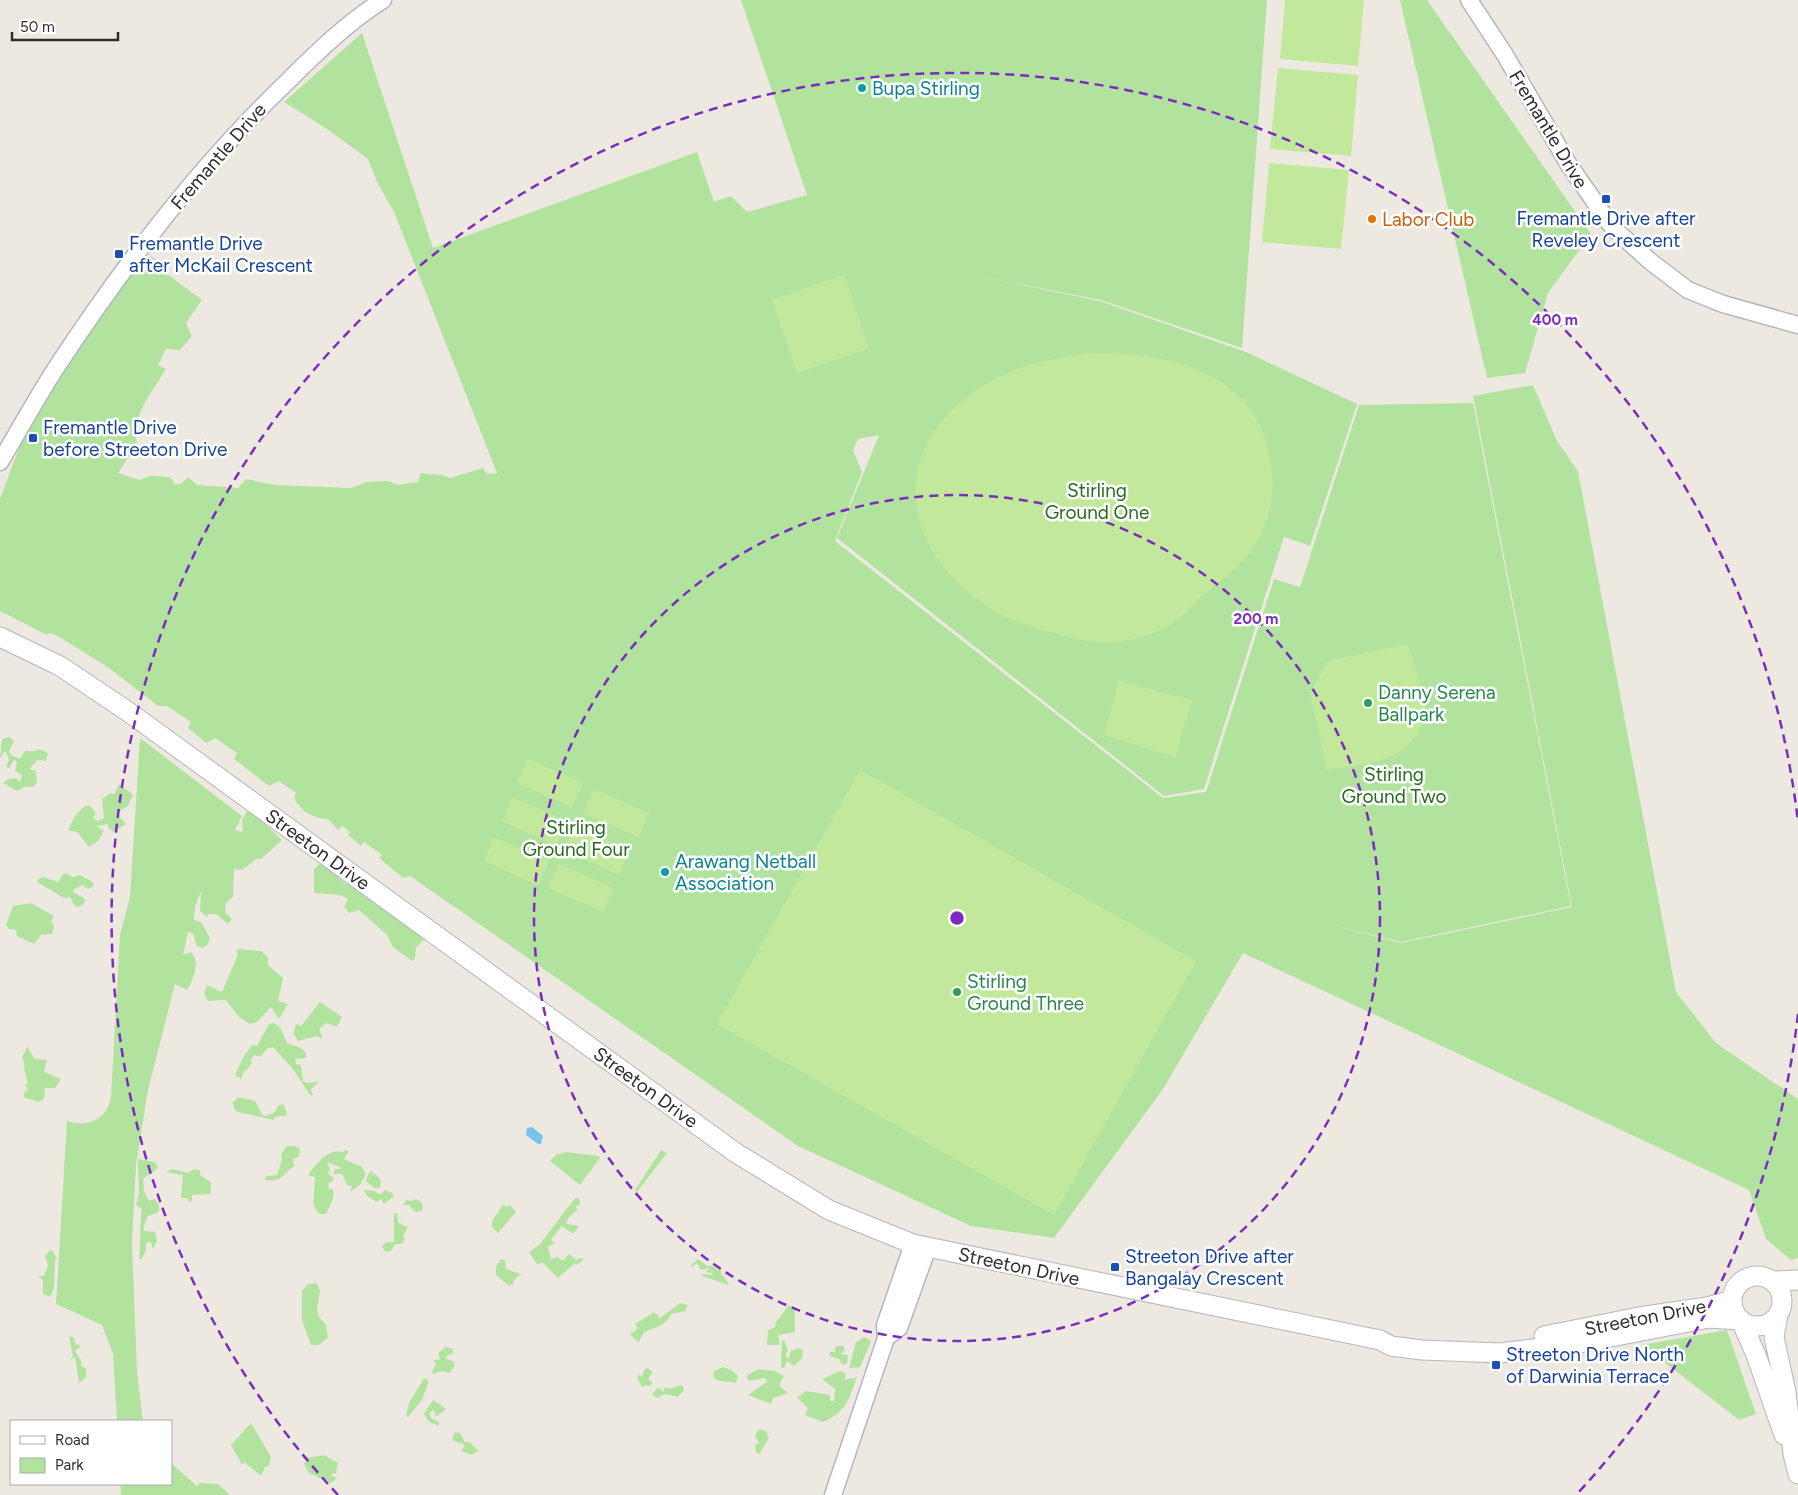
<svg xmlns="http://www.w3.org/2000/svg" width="1798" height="1495" font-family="Figtree,sans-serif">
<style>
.green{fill:#b1e39f}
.pitch{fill:#c2e99b}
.water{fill:#77c4ec}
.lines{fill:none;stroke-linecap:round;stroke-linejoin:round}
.tertiary-casing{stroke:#b3b5c0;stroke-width:19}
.secondary-casing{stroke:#b3b5c0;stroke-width:21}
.tertiary{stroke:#fff;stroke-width:16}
.secondary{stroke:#fff;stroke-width:19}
.ring{fill:none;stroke:#7b2cbf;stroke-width:2.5;stroke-dasharray:9 6}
.culture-dot{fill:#0f9aa8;stroke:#fff;stroke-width:2}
.transit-dot{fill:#1a4fb4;stroke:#fff;stroke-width:2}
.food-dot{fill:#e8710a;stroke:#fff;stroke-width:2}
.leisure-dot{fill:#2e9e5b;stroke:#fff;stroke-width:2}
.labels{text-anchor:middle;stroke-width:5;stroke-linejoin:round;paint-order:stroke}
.culture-label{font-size:19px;fill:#0d838f;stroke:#fff;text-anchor:start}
.street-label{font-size:19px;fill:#2d2d2d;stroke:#fff}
.transit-label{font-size:19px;fill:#164399;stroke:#fff;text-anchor:start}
.food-label{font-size:19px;fill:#c56008;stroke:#fff;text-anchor:start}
.park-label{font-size:19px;fill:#276a1d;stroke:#fff}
.leisure-label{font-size:19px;fill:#27864d;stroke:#fff;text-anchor:start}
.centre{fill:#7b2cbf;stroke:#fff;stroke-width:2.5}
.ring-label{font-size:15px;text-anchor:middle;font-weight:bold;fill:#7b2cbf;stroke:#fff;stroke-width:5;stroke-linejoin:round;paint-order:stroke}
</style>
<rect width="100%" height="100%" fill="#eee9e0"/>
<!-- green -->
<path class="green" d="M741,0h526l-25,348 -141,-48 -124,-24 123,25 146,51 111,52 -47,142 -26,-9 -80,252 -40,7 -327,-258 42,-103 -21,4 -5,11 9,22 -27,69 328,257 43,-6 68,-213 26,8 59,-182 114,-2 98,503 -170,36 -81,-20 81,21 171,-36 -99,-511 60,-11 24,56 21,30 98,521 40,51 82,56v159l-7,2 -25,-21 -17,-49 -506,-237 -80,136 -109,149 -83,-12 -173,-80 -388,-270 -7,2 -24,-20 3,-3 -18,-13 -3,4 -13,-11 2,-3 -7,-6 -5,4 -10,-11c-17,-1 -26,-7 -34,-21l2,-5 -17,-12 -10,5 -35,-27 3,-6 -22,-15 -9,5 -18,-15 3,-6 -24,-16h-9l-49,-38 -53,-33 -6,-2 -3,2 -47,-24v-112l27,-73 112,-173 7,5 4,-3 8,6 -3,4 47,35 -16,23 6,13 -12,14 -14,-1 -8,16 8,4c-13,22 -36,48 -29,75l-19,29 21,7 11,-4 20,1 5,7h6l7,-7 9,8 41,3 8,-9 29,6 76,3 16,-6 21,-1 10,4 20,-3 3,-9c13,3 16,-1 29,5l33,-10 4,6 10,-1 -103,-261 -16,-28 -10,-25 -41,-30 -43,-27 78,-69 71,215 264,-96 17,50 17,-6 16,16 60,-17z
M1400,0h27l164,234 -43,59 -23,80 -38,5z
M9,737l5,4 -5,10 2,4 9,4 5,-8h10l4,-2 9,4 -2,8 -8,-1 -9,9 7,2 1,12 -4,4h-9l-7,4 -14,-8 6,-4 7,-1 4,4 2,-7 -7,-4 2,-10 -3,-1 -5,8 -3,-1 3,-7 -3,-8h-2l-4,6 2,-19z
M140,738l102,78 -7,14 8,2 -1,-12 9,-16 12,9v9l19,18 -21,19h-5c-7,6 -13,13 -22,10l-1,28 -7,6 -1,9 7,7 -4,5 -12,-10h-8l-1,3 -7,-6 1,-20 -6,16 -1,13 7,2 9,16 -2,6 -5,4 -6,-2 -4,-13 -5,-1 -5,23 8,-3c10,11 2,27 -4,38l-12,-6 -27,106 -12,75 -4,77 5,130 6,49h-26l-4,-67 -11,-29 -46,-21 11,-183c20,7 40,-1 44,-24l9,-162 10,-38z
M119,784l14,11 -5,11 -12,7 10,11 -13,8 -5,-4v-4l-12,2 8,5 -6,10 -9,6 -12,-15 -9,-2c4,-9 10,-22 21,-25l7,8 -3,5 5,3 6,-3 -2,-19 8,-6 4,1z
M321,863l25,21 10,1 70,52 -10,11 -1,11 -3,2 -19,-14 -6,-12 -28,-25 -10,3 -5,-6 4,-8 -8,-4 -26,-2v-24z
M66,873l7,4 7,-2 14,8 -1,4 -5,2 -6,-4 -9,5v2l12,7 -1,5 -6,3 -4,-2 -4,-8 -6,1 -27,-16 2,-4 5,-1 14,5 5,-8z
M31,903l23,13 -3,5 3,5 -2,8 -11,1 -7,9 -17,-8 -1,-6 -7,-1 -3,-4 7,-19z
M238,949l23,2 7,6v8l15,13 -5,23 10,3 -9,15 -8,-12 -14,15 -7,2 -11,-7 -13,-17 -18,1 -4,-8 3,-8 15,7 16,-38 -2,-3z
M320,1002l22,15 -5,10 -11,-4 -7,6 4,10 -6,-3 -19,5 -5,-8 3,-9 5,2z
M274,1023l6,4 7,16 14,5 5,5v5l-11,1 1,5 5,1 2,16 5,2 12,-2 -9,8 2,6h-3l-18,-27 -19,-21 -5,1 -8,9 -6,-2 -4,6 2,2 -5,7 -3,1 -3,8 -6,-4 9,-19 8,-11 5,1 12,-22z
M27,1047l8,12 12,1 -3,12 17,7 -6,9h-10l-1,11 -6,3 -14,-5v-5l4,-2 -3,-5 3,-3c-5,-9 -2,-16 -6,-25z
M238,1097l17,4 7,13 3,2 10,-4 3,-6 5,-2 4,9 -2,3h-8l-4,4c-13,-4 -25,-5 -37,-9l-4,-8z
M287,1146h9l4,3 -1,8 -6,2 1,7c-13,10 -12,16 -29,14l1,-4 11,-1 5,-15 -1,-6z
M345,1150l4,1 -5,8 18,8 4,7 -6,11 -10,7 2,-6 -5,-1 -5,-11h-9l2,-5h5v-2l-13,-5 3,7 -2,5 6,4 -2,4 -4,1 1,6h4c2,12 -3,15 -7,25h-7l-6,-9 2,-28 -6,-1v-3c10,-10 18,-25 34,-21z
M661,1150l6,3 -30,39 -2,-2z
M566,1152l33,4 1,2 -20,27 -30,-24 6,-6z
M138,1159l17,3 3,6 -15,11 1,12 5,10 6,-2 4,6v7l-11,4 -5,12 2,3 10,1 2,9 -4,8 -2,-7 -5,1v8l-5,9 -2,-2c2,-17 0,-31 3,-49l-6,-4 3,-12z
M172,1169l16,4 6,-4 6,1v5l11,7v12l-19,1v6l-3,1 -2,-4h-6l2,-23 -17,-3z
M371,1171h2l-1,4 3,-1 6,6 -1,8h-6l-8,-7 2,-6z
M364,1190l11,1 3,3h3l3,-4 9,3v4l-9,7 -3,-5 -4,3 -10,-6z
M575,1198h4l1,6 -5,3 3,2 -9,8 -3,7 13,2 -6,8 -11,-8 -11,14 4,3 -7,4 3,12 6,-2 6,4 6,-7 8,6 2,-2 5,1 -7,6 -3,-1 -16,14 -15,-15 -6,1 -8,-12 11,-8z
M417,1199l6,5 -1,7 -7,1 -6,-7h-6l3,-5 6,1z
M503,1205l5,2 2,-2 6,7 -18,21 -6,-6v-6z
M397,1213l1,9 10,6 -5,7 2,4 -3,5h-7l-4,7 -5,1 -5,-6 6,-4h7v-28z
M50,1250l3,1 4,8 -2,1 -1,28 -4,9 -7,-3v-14l-5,-4h6l4,-11 -3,-9z
M501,1259l6,3 -2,1 1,6 15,5 -7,6 -1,5h-5l-12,-10v-8z
M698,1259l9,7h6l5,4 3,-1v7l2,-1 6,10 -27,-9v-2l10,1 1,-2 -7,-1 3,-4 -8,2 -4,-7 -5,4 -1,-2z
M317,1283l3,8 -3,20 2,6 7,8 2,12 -9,8h-8l-9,-25v-29l6,-7z
M680,1303l8,2 -3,6 -14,3c-3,10 -17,15 -27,18l-5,10 -9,-7 8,-7 -3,-4 19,-12 6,6z
M789,1305l6,4v23l-17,3 2,10h-13l1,-15 7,-3 1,-5z
M1727,1330l29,84 -17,6 -97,-75z
M69,1336l5,2 2,7 3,-1 1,3 -5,4 6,9v6l5,2v9l-7,6 -4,-26 -5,3 3,-4z
M864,1337l7,4 -11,26 -11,1 7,-26z
M782,1341h3l3,11h-2v6h3l2,-7 7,-3 5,2 -1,8 -8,8 -7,-5 -3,7 -3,-1z
M839,1346h4l2,4 -4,4 7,1 -1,9h-5l-3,-5 -10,-3 1,-4h5v-5z
M446,1347l7,2v7l-2,-3 -6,5 9,4v5l-5,6 -7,-2 -9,3 -1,-3 4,-6 -2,-5 6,-1 -2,-6z
M723,1367l8,3 7,6 -2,7 -20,-3 -3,-4 1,-5z
M648,1368l5,5 -4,4v3l4,3 -3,3 -3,-1 -5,2 -5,-10 2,-3 3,3 2,-7z
M758,1369l17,2 9,5 -5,9 9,8 -15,5 -2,6 -23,-9 20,-14 -4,-3 -15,3 -3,-5z
M840,1371l6,3 -2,6 13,-3c-9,24 -10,34 -34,45l-18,-7 3,-6 -11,-12 9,-6 24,4v6h4l1,-12 -13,-10z
M424,1378l5,3 -7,19 -14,17 -2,-1 3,-13z
M682,1385l2,5 -6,7 -13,-3 -8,4 -5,-4 5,-6h3l3,4 2,-5 4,2z
M433,1400l13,9 -10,8 -2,-7 -5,3 2,5 8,4v4l-10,-4 -5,-8z
M251,1423l20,34 -2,9 -4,1 -4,9 -17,-14 -2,3 -11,-20z
M759,1429l7,2 3,7 -10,16 -3,-2 -1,-7 4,-2 -4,-8z
M455,1432l5,1 5,9h5l8,9 -7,4 -10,-4 4,-6 -13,-5z
M324,1455l14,8 -2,10 -6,2 7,3 -6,5 -22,-10 -5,-9 4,-6z
M171,1463l26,23 3,-3 18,1 12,11h-109l-1,-11h51z"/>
<!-- pitch -->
<path class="pitch" d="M1285,0h79l-6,66 -78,-7z
M1278,68l80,7 -7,81 -81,-7z
M1269,163l80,7 -8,79 -79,-7z
M844,275l25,73 -72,25 -25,-73z
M1093,353c79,-1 168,21 178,113 4,30 -1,56 -18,82 -14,21 -33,33 -52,49 -6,5 -11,12 -18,18 -19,16 -44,26 -70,27 -24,2 -47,-6 -70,-12 -125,-33 -183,-169 -57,-246 31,-19 71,-27 107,-31z
M1407,644c6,17 14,36 17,54 2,10 0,21 -4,30 -16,36 -59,36 -93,42l-17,-78 18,-31z
M1119,681l73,19 -17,57 -71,-22z
M528,759l55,24 -11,24 -55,-24z
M860,770l336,191 -142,254 -337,-191z
M594,789l55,24 -11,24 -55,-24z
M512,797l55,24 -11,24 -54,-24z
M575,826l55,25 -11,24 -55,-25z
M494,837l55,24 -11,24 -54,-24z
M559,864l54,24 -10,24 -55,-24z"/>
<!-- water -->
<path class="water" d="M532,1127l11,9 -2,8h-3l-12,-9 1,-7z"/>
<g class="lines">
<defs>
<path id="tertiary" d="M1469,0l36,55 64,110 44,63 38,34 37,28 35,14 75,21
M0,462c18,-30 35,-61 54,-91 68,-104 144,-204 234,-290 29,-29 60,-59 95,-81
M886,1338l13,-10 29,-81
M833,1495l53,-157 -1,-13 28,-81"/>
<path id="secondary" d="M0,637l60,29 70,47 606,440 93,57 84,34 467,96 11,6 31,4 78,3 80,-10 129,-25 31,2
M1732 1301a25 25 0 1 1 50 0a25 25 0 1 1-50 0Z
M1772,1281l26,-1
M1778,1315l-4,22 12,55 7,62 5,20
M1742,1323l14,32 28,80
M1544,1336l95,-19 68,-10 24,-7"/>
</defs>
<!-- tertiary casing -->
<use href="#tertiary" class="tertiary-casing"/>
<!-- secondary casing -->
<use href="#secondary" class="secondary-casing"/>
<!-- tertiary -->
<use href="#tertiary" class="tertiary"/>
<!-- secondary -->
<use href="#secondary" class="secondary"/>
</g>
<!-- distance rings -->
<g class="ring">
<circle cx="957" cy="918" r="423"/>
<path d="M1798 1014A846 846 0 0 1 1576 1495M338 1495A846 846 0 1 1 1798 822"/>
</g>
<!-- markers -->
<g class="culture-dot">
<circle cx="862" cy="88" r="5"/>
<circle cx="665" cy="872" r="5"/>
</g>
<g class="transit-dot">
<rect x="1601" y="194" width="10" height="10" rx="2.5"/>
<rect x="114" y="249" width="10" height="10" rx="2.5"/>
<rect x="28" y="433" width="10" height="10" rx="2.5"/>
<rect x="1110" y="1262" width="10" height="10" rx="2.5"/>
<rect x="1491" y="1360" width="10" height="10" rx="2.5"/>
</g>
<circle class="food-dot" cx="1372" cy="219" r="5"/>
<g class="leisure-dot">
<circle cx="1368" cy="703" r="5"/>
<circle cx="957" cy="992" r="5"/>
</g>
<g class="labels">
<!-- culture labels -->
<g class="culture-label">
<text x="872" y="95">Bupa Stirling</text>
<text x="675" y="868">Arawang Netball<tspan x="675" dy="22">Association</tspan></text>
</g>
<!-- street labels -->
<g class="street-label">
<text transform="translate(1549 129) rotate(59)" y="7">Fremantle Drive</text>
<text transform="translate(218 156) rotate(-49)" y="7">Fremantle Drive</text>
<text transform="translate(318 849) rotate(36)" y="7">Streeton Drive</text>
<text transform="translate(646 1087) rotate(36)" y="7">Streeton Drive</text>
<text transform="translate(1019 1266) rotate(12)" y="7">Streeton Drive</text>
<text transform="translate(1645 1317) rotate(-11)" y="7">Streeton Drive</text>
</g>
<!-- transit labels -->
<g class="transit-label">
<text x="1606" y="225" text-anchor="middle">Fremantle Drive after<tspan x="1606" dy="22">Reveley Crescent</tspan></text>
<text x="129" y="250">Fremantle Drive<tspan x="129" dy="22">after McKail Crescent</tspan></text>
<text x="43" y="434">Fremantle Drive<tspan x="43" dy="22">before Streeton Drive</tspan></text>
<text x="1125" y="1263">Streeton Drive after<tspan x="1125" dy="22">Bangalay Crescent</tspan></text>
<text x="1506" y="1361">Streeton Drive North<tspan x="1506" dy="22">of Darwinia Terrace</tspan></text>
</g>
<!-- food labels -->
<g class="food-label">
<text x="1382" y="226">Labor Club</text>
</g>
<!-- park labels -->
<g class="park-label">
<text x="1097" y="497">Stirling<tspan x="1097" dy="22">Ground One</tspan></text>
<text x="1394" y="781">Stirling<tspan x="1394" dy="22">Ground Two</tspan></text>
<text x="576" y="834">Stirling<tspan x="576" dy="22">Ground Four</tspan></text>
</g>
<!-- leisure labels -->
<g class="leisure-label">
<text x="1378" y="699">Danny Serena<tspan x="1378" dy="22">Ballpark</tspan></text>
<text x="967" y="988">Stirling<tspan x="967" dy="22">Ground Three</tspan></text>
</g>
</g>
<circle cx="957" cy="918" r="8" class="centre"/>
<g class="ring-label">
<text x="1555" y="325">400 m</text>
<text x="1256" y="624">200 m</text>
</g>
<!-- legend -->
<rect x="10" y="1420" width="162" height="65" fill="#ffffff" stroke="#ababab"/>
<rect x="20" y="1436" width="25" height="8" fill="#ffffff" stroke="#ababab"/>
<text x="55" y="1445" font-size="15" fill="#2d2d2d">Road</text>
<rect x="20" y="1458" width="25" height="15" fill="#b1e39f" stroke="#ababab"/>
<text x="55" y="1470" font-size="15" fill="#2d2d2d">Park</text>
<!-- scale -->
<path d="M12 32v8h106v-8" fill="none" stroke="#2d2d2d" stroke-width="2.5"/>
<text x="20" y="32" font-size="15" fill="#2d2d2d" stroke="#ffffff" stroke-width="4" paint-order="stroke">50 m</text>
</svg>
